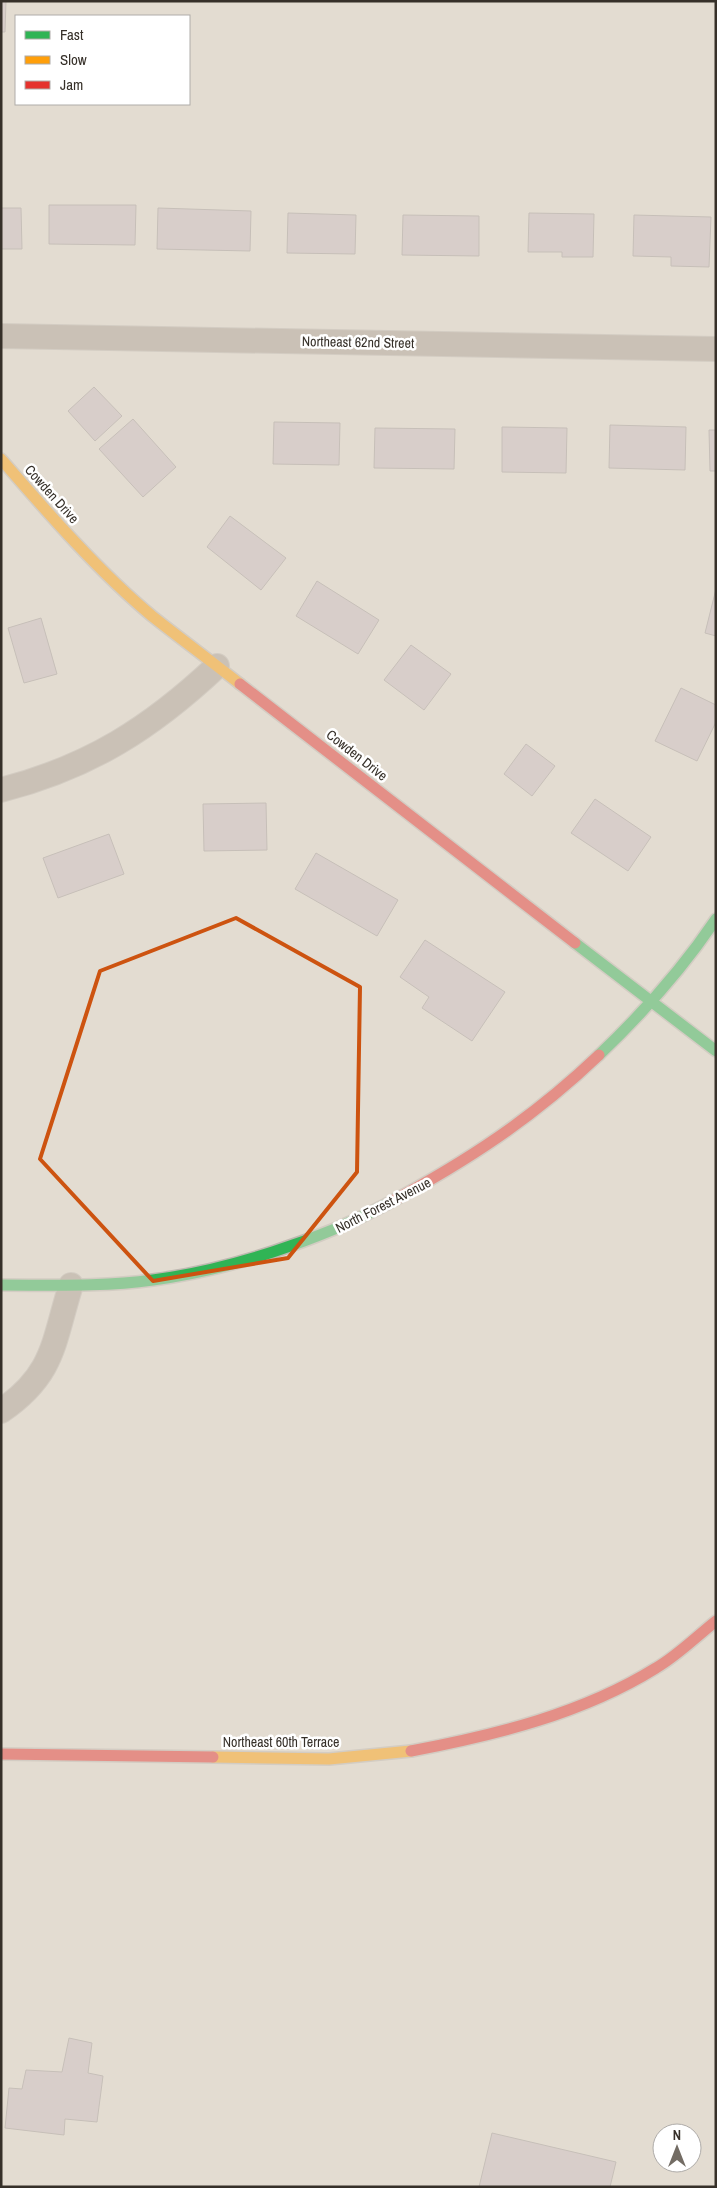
<svg xmlns="http://www.w3.org/2000/svg" width="717" height="2188" font-family="'Archivo Narrow',sans-serif">
<style>
.building{fill:#cbbdc2;stroke:#a39c9a}
.lines{fill:none;stroke-linecap:round;stroke-linejoin:round}
.street-casing{stroke:#bfb9b1;stroke-width:26}
.fast-casing{stroke:#bfb9b1;stroke-width:14}
.slow-casing{stroke:#bfb9b1;stroke-width:14}
.jam-casing{stroke:#bfb9b1;stroke-width:14}
.street{stroke:#aca095;stroke-width:24}
.fast{stroke:#30b455;stroke-width:11}
.slow{stroke:#ff9f0a;stroke-width:11}
.jam{stroke:#e5322d;stroke-width:11}
.marked{fill:none;stroke:#cd5310;stroke-width:4;stroke-linejoin:round}
.labels{text-anchor:middle;stroke-width:5;stroke-linejoin:round;paint-order:stroke}
.street-label{font-size:14px;fill:#363029;stroke:#fff}
</style>
<rect width="100%" height="100%" fill="#e3dcd1"/>
<!-- building -->
<path class="building" d="M1,1h5l-1,31h-4z
M49,205h87l-1,40 -86,-1z
M1,208h20l1,41h-21z
M158,208l93,3 -1,40 -93,-2z
M288,213l68,2 -1,39 -68,-1z
M529,213l65,1 -1,43h-31v-5h-34z
M403,215l76,1v40l-77,-1z
M634,215l77,2 -2,50 -38,-1v-9l-38,-1z
M94,387l28,29 -27,25 -27,-30z
M133,419l43,48 -33,30 -44,-48z
M274,422l66,1 -1,42 -66,-1z
M610,425l76,2 -1,43 -76,-2z
M502,427l65,1 -1,45 -64,-1z
M375,428l80,1 -1,40 -80,-1z
M709,430h7v41h-6z
M230,516l56,42 -25,32 -54,-43z
M317,581l62,39 -21,34 -62,-38z
M716,589v47l-11,-3z
M41,618l16,56 -33,9 -16,-55z
M411,645l40,29 -27,36 -40,-30z
M681,688l35,17v17l-19,39 -42,-20z
M526,744l29,22 -23,30 -28,-22z
M595,799l56,38 -23,34 -57,-38z
M266,803l1,47 -63,1 -1,-47z
M109,834l15,40 -66,24 -15,-40z
M316,853l82,47 -21,36 -82,-47z
M425,940l80,52 -33,49 -50,-33 7,-11 -29,-20z
M69,2038l23,5 -4,30 15,3 -6,46 -32,-3 -1,16 -59,-7 4,-40 13,1 4,-19 36,2z
M492,2133l124,29 -6,25h-131z"/>
<g class="lines">
<defs>
<path id="street" d="M1,336l715,13
M1,790c89,-23 150,-62 216,-124
M1,1411c54,-37 52,-69 70,-126"/>
<path id="fast" d="M575,943l141,108
M599,1055c43,-41 84,-87 117,-136
M1,1285c51,0 102,2 152,-5 76,-10 167,-40 234,-76"/>
<path id="slow" d="M1,459c46,53 97,112 151,157 29,23 59,45 88,68
M213,1757l116,2 82,-8"/>
<path id="jam" d="M240,684l335,259
M387,1204c80,-43 146,-86 212,-149
M411,1751c84,-16 171,-37 245,-83 21,-12 41,-32 60,-47
M1,1754l212,3"/>
</defs>
<!-- street casing -->
<use href="#street" class="street-casing"/>
<!-- fast casing -->
<use href="#fast" class="fast-casing"/>
<!-- slow casing -->
<use href="#slow" class="slow-casing"/>
<!-- jam casing -->
<use href="#jam" class="jam-casing"/>
<!-- street -->
<use href="#street" class="street"/>
<!-- fast -->
<use href="#fast" class="fast"/>
<!-- slow -->
<use href="#slow" class="slow"/>
<!-- jam -->
<use href="#jam" class="jam"/>
</g>
<!-- marked area -->
<path d="M0 0H717V2188H0ZM236,918l124,69 -3,185 -69,86 -135,23 -113,-122 60,-188z" fill="#e3dcd1" fill-opacity=".55" fill-rule="evenodd"/>
<path class="marked" d="M236,918l124,69 -3,185 -69,86 -135,23 -113,-122 60,-188z"/>
<g class="labels">
<!-- street labels -->
<g class="street-label">
<text transform="translate(358 342) rotate(1)" y="5">Northeast 62nd Street</text>
<text transform="translate(52 494) rotate(48)" y="5">Cowden Drive</text>
<text transform="translate(357 755) rotate(38)" y="5">Cowden Drive</text>
<text transform="translate(383 1205) rotate(-27)" y="5">North Forest Avenue</text>
<text x="281" y="1747">Northeast 60th Terrace</text>
</g>
</g>
<!-- border -->
<rect width="717" height="2188" fill="none" stroke="#363029" stroke-width="5"/>
<!-- legend -->
<rect x="15" y="15" width="175" height="90" fill="#ffffff" stroke="#afaca9"/>
<rect x="25" y="31" width="25" height="8" fill="#30b455" stroke="#afaca9"/>
<text x="60" y="40" font-size="15" fill="#363029">Fast</text>
<rect x="25" y="56" width="25" height="8" fill="#ff9f0a" stroke="#afaca9"/>
<text x="60" y="65" font-size="15" fill="#363029">Slow</text>
<rect x="25" y="81" width="25" height="8" fill="#e5322d" stroke="#afaca9"/>
<text x="60" y="90" font-size="15" fill="#363029">Jam</text>
<!-- north arrow -->
<g transform="translate(677 2148)"><circle r="24" fill="#ffffff" stroke="#afaca9"/>
<path d="M0-4L9 19L0 12L-9 19Z" fill="#736c64"/>
<text y="-8" font-size="14" font-weight="bold" text-anchor="middle" fill="#363029">N</text>
</g>
</svg>
